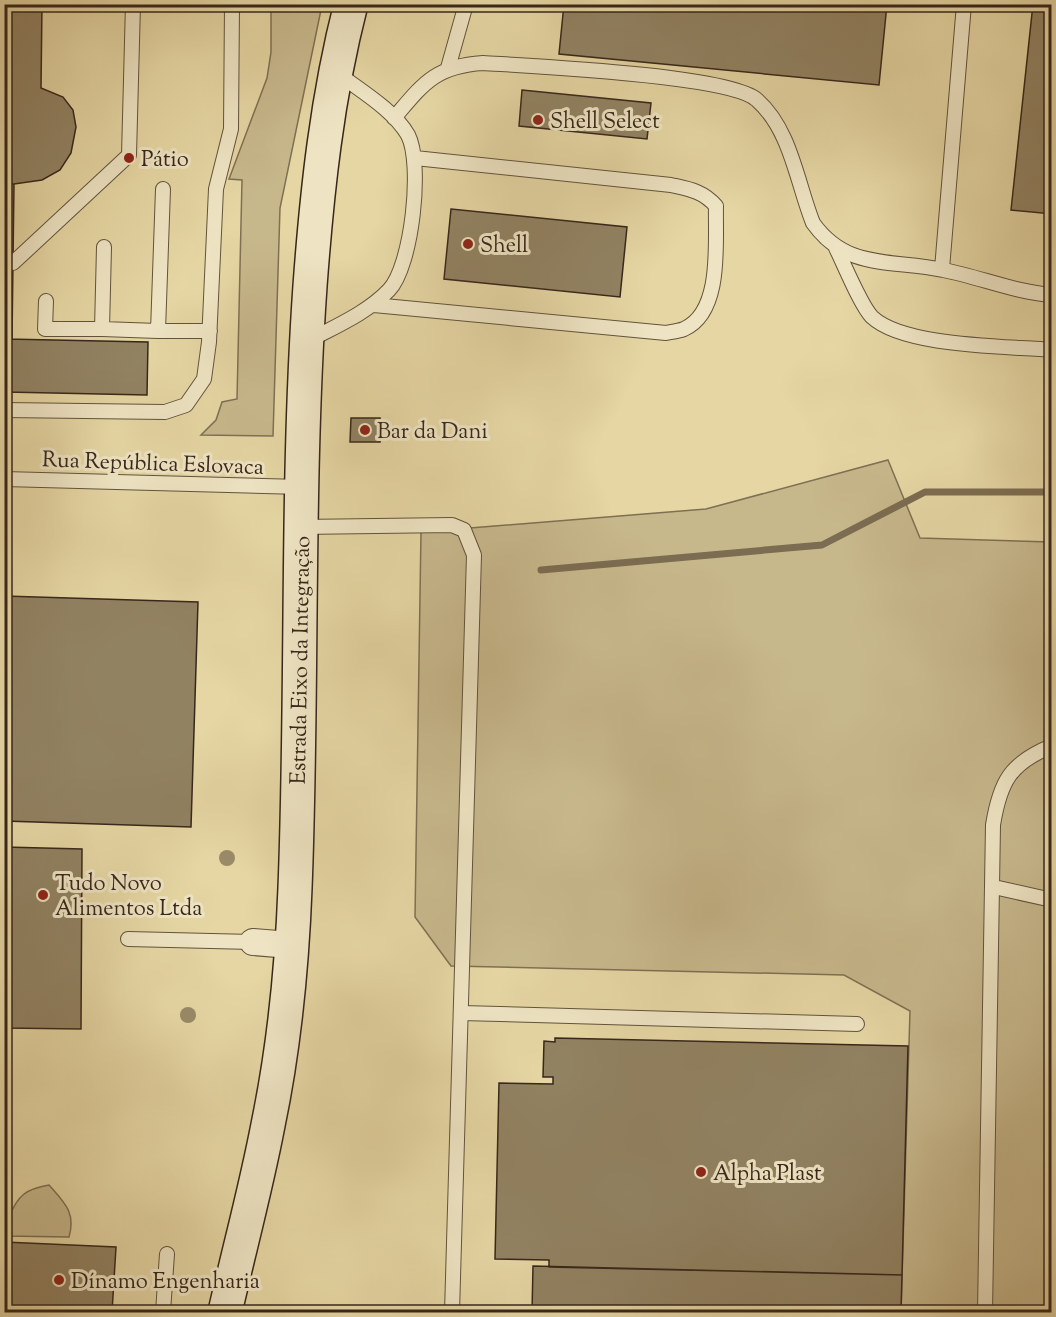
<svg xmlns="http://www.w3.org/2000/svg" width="1056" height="1317" font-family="'Sorts Mill Goudy',serif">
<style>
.green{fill:#c7b88c;stroke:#7f7054;stroke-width:1.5}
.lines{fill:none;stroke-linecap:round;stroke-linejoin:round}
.stream{stroke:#7c6c51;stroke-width:7}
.building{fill:#918262;stroke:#37271b;stroke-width:1.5}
.service-casing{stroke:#62533d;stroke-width:16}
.minor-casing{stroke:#62533d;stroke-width:28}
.secondary-casing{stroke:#37271b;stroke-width:36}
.service{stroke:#eee4c3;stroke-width:14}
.minor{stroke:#eee4c3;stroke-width:26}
.secondary{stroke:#eee4c3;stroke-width:33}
.tree{fill:#998a68}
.poi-dot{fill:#8f2418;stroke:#eee4c3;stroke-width:2}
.labels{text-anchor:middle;stroke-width:6;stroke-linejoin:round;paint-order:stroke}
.poi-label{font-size:22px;fill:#37271b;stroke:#eee4c3;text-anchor:start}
.street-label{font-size:22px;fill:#37271b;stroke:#eee4c3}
</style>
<rect width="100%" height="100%" fill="#e5d6a3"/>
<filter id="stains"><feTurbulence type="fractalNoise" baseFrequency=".00333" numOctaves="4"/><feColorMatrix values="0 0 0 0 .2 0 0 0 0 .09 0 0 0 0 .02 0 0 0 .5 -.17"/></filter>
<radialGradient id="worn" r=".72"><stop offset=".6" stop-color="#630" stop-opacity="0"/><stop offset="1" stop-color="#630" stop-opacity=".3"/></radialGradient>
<!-- green -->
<path class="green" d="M271,5h51l-42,203 -7,228 -72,-1 15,-15 6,-18 15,-3 5,-219 -13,-1 38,-101 4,-26z
M888,460l32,78 131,4v770h-150l9,-301 -66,-36 -393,-9 -36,-49 6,-385 285,-23z
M49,1185c16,18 27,28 20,52l-64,-1v-19h4c9,-22 17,-28 40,-32z"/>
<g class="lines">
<!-- stream -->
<path class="stream" d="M541,570l281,-25 103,-53h127"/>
</g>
<!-- building -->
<path class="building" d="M4,4h38l-1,84 22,9 10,13 3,17 -5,26 -11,17 -18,10 -28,4h-10z
M564,4h323l-8,81 -320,-31z
M1033,4h19v210l-41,-4z
M522,90l129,13 -4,36 -128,-13z
M4,184h10l-2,155h-6l-1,53z
M451,209l176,18 -7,70 -176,-18z
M6,339l142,3 -1,53 -142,-3z
M351,418h29v24h-30z
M4,596l194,6 -7,225 -187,-6z
M4,847l78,2 -1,180 -77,-1z
M555,1038l353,8 -6,229 -353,-8v-7l-54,-1 4,-176 54,1v-7h-10l1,-36 11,1z
M4,1242l112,5 -4,65h-108z
M533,1266l369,9 -1,37h-369z"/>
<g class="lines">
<defs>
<path id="service" d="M448,68l18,-64
M394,118c29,-34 41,-52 89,-55 47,3 247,12 274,37 34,30 40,83 56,123 34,48 80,36 130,47 37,7 71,22 109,25
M163,189l-5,142h52
M104,247l-2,82 56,2
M836,248c8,16 25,58 36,69 32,30 134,29 180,33
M13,263l116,-108 4,-151
M942,269l22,-265
M46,301l-1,28h57
M374,305l292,28c5,-1 13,-2 18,-4 39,-17 31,-88 32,-123 -13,-15 -27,-17 -45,-21l-256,-27
M308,341c28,-15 59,-28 81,-51 23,-24 34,-126 19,-155 -15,-26 -49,-45 -72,-63
M4,410l161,2 21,-7 18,-26 5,-37 7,-153 15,-60 1,-125
M4,479l297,8
M300,527l152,-2 12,5 10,25 -22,757
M994,887l58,13
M128,939l125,3
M461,1013l396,11
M163,1312l4,-58
M985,1312l8,-487c7,-43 17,-62 59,-79"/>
<path id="minor" d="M253,942l37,3"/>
<path id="secondary" d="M225,1312c14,-62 31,-124 43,-187 16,-77 24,-158 27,-237 8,-200 1,-401 15,-602 7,-95 17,-189 41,-282"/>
</defs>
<!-- service casing -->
<use href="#service" class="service-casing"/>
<!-- minor casing -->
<use href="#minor" class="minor-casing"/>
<!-- secondary casing -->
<use href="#secondary" class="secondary-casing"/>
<!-- service -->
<use href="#service" class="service"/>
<!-- minor -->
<use href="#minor" class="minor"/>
<!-- secondary -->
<use href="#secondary" class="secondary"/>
</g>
<!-- trees -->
<g class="tree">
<circle cx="227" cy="858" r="8"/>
<circle cx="188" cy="1015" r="8"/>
</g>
<!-- markers -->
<g class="poi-dot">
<circle cx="538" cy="120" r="6"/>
<circle cx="129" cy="158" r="6"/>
<circle cx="468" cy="244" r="6"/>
<circle cx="365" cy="430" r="6"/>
<circle cx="43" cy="895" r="6"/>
<circle cx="701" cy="1172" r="6"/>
<circle cx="59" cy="1280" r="6"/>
</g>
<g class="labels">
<!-- poi labels -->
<g class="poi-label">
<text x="550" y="128">Shell Select</text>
<text x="141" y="166">Pátio</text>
<text x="480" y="252">Shell</text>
<text x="377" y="438">Bar da Dani</text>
<text x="55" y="890">Tudo Novo<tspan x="55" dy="25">Alimentos Ltda</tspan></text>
<text x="713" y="1180">Alpha Plast</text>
<text x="71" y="1288">Dínamo Engenharia</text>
</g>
<!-- street labels -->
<g class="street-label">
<text transform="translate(153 462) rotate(2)" y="8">Rua República Eslovaca</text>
<text transform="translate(299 660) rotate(-89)" y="8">Estrada Eixo da Integração</text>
</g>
</g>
<!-- margin -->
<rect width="1056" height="1317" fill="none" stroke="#e5d6a3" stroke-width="24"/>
<rect x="6" y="6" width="1044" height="1305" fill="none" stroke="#37271b" stroke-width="3"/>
<rect x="12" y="12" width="1032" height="1293" fill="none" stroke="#37271b" stroke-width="1.5"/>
<rect width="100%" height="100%" filter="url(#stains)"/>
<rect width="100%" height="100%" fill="url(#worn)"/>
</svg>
